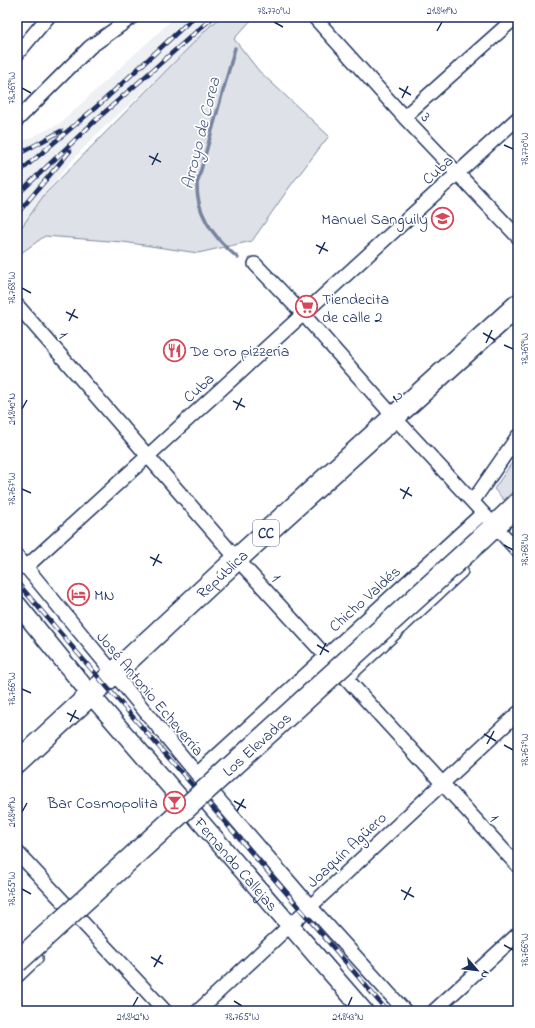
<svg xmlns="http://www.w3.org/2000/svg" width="535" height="1028" font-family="'Indie Flower',sans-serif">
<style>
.built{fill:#eff0f4}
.green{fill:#dee1e7;stroke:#7c88a2}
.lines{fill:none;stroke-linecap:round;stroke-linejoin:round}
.stream{stroke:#77839f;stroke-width:3.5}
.minor-casing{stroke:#1b2f5e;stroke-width:16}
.tertiary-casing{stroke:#1b2f5e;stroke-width:20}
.primary-casing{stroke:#1b2f5e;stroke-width:24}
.minor{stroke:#fff;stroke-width:13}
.tertiary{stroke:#fff;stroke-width:17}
.primary{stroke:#fff;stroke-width:21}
.rail-casing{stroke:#1b2f5e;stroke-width:4.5}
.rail{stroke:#fff;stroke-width:3;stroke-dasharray:9;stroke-linecap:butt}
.primary-bridge-casing{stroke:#1b2f5e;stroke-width:24;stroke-linecap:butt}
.primary-bridge{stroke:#fff;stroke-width:21}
.ticks{fill:none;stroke:#1b2f5e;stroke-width:1.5}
.labels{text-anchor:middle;stroke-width:3.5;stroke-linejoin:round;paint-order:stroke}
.shield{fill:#fff;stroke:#5f6d8e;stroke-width:1}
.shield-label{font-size:15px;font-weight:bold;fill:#1b2f5e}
.street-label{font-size:16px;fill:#1b2f5e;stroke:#fff}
.poi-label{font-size:16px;fill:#1b2f5e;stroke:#fff;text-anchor:start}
.water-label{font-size:17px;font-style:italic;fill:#49597e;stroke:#fff}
.neatline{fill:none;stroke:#1b2f5e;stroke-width:1.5}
.ticks-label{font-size:10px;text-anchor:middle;fill:#1b2f5e}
</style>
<rect width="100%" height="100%" fill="#fff"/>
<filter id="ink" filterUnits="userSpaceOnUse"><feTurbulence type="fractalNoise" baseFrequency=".025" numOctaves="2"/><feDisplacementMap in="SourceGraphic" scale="8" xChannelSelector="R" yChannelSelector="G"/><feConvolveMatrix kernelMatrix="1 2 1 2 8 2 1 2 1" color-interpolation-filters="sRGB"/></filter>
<g filter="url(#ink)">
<!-- built -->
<path class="built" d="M175,17h51l-129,117 -28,30 -25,31 -27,39v-90l42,-20z"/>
<!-- green -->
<path class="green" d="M222,17h32l-20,22 25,32 70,65 -38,49 -39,56 -54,12 -75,-11 -78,-6 -28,20v-22l27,-39 166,-169z
M518,454v32l-14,14 -10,-11z"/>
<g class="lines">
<!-- stream -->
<path class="stream" d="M235,48l-38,136c-1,31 18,55 41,74"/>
<defs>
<path id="minor" d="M314,17l90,100 114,120
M17,54l31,-37
M404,117l112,-100
M17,120l73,-73 42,-30
M255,264l48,50 91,103 124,134
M17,305l220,254 281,307
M473,501l45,-65
M17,556l184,223 109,127 95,105
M25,568l493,-450
M346,678l115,-107
M197,774l286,-261
M17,852l148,159
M17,976l19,-18
M198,1011l320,-298
M434,1011l84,-77"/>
<g id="tertiary">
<path id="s1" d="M17,604l74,91 273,316"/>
</g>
<g id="primary">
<path d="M481,539l37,-35"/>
<path id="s2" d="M17,763l220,-204 281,-254"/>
</g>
</defs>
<!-- minor casing -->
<use href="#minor" class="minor-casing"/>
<!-- tertiary casing -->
<use href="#tertiary" class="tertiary-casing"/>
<!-- primary casing -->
<use href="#primary" class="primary-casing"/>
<!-- minor -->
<use href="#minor" class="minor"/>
<!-- tertiary -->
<use href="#tertiary" class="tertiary"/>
<!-- primary -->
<use href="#primary" class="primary"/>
<defs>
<path id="rail" d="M17,155l44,-24
M17,174l85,-72 92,-85
M17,195l80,-76 116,-102
M17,214l53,-63
M17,582c122,145 249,284 370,429"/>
</defs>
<!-- rail casing -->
<use href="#rail" class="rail-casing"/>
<!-- rail -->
<use href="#rail" class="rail"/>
<defs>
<g id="primary-bridge">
<path id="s3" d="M17,962l464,-423"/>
</g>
</defs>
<!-- primary-bridge casing -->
<use href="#primary-bridge" class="primary-bridge-casing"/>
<!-- primary-bridge -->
<use href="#primary-bridge" class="primary-bridge"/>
</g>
</g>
<!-- ticks -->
<path class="ticks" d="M274,22l9,5M437,31l5,-9M22,88l9,5M399,88l12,7M402,98l6,-12M504,145l9,4M149,156l12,6M152,165l6,-12M316,245l12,6M319,254l6,-12M22,288l9,5M66,312l12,6M69,321l6,-12M483,333l12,7M486,343l6,-13M504,345l9,4M233,401l12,6M22,409l5,-9M236,410l6,-12M22,489l9,4M400,489l12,7M403,499l6,-12M504,545l9,5M150,557l12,6M153,566l6,-12M317,645l12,7M320,655l6,-12M22,689l9,4M67,713l12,6M70,722l6,-12M484,734l12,7M487,744l7,-13M504,745l9,5M234,801l12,7M237,811l7,-12M22,812l5,-9M22,889l9,5M401,890l13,7M404,900l7,-13M504,945l9,5M151,957l12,7M154,967l7,-12M234,1001l8,5M133,1006l5,-9M348,1006l4,-9"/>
<!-- icons -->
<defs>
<symbol id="school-ring" viewBox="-11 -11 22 22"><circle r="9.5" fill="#fff" stroke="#d1495b" stroke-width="1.5"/><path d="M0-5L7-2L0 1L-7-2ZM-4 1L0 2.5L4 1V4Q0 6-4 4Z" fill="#d1495b"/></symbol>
<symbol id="supermarket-ring" viewBox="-11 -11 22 22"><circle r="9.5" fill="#fff" stroke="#d1495b" stroke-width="1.5"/><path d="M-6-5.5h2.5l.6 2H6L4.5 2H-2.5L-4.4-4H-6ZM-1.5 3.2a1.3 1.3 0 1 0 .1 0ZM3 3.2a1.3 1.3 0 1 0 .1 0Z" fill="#d1495b"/></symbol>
<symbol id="restaurant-ring" viewBox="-11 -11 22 22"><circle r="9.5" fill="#fff" stroke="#d1495b" stroke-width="1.5"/><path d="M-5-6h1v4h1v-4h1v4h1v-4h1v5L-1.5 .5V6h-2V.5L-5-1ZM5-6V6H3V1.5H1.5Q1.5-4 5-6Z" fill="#d1495b"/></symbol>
<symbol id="hotel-ring" viewBox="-11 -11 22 22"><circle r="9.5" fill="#fff" stroke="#d1495b" stroke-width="1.5"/><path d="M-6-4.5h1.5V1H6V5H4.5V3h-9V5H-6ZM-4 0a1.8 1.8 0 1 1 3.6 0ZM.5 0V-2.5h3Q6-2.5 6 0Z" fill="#d1495b"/></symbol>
<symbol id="bar-ring" viewBox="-11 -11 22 22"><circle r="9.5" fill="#fff" stroke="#d1495b" stroke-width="1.5"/><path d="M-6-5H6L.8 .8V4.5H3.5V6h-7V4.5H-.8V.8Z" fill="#d1495b"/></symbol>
</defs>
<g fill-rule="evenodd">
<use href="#school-ring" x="430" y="206" width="25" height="25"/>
<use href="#supermarket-ring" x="294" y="294" width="25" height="25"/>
<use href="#restaurant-ring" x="162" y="338" width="25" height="25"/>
<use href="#hotel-ring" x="66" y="582" width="25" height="25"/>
<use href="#bar-ring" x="162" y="790" width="25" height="25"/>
</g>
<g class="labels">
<!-- shield labels -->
<rect class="shield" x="253" y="520" width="26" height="26" rx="3"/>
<g class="shield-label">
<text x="266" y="538">CC</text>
</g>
<!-- street labels -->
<g class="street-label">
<text transform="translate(427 116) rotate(47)" y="6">3</text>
<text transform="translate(437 169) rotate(-42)" y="6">Cuba</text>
<text transform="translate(64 334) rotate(49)" y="6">1</text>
<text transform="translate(198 387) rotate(-42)" y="6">Cuba</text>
<text transform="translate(399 396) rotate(48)" y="6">2</text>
<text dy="6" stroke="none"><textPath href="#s2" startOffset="279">República</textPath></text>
<text transform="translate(277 577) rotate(48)" y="6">1</text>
<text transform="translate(364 598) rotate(-42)" y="6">Chicho Valdés</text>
<text transform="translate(151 693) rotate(50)" y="6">José Antonio Echeverría</text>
<text dy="6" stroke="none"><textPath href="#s3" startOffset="324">Los Elevados</textPath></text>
<text transform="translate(495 817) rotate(47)" y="6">1</text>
<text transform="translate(346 849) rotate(-43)" y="6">Joaquín Agüero</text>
<text dy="6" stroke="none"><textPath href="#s1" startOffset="340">Fernando Callejas</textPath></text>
</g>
<!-- poi labels -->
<g class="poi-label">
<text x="428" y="224" text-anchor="end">Manuel Sanguily</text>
<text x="322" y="304">Tiendecita<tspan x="322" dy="18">de calle 2</tspan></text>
<text x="190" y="356">De Oro pizzería</text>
<text x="94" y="600">MN</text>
<text x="158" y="808" text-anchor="end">Bar Cosmopolita</text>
</g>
<!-- water labels -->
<g class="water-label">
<text transform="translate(200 133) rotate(-76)" y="6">Arroyo de Corea</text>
</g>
</g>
<!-- margin -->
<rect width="535" height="1028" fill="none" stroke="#fff" stroke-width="44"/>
<!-- north arrow -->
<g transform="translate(477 970) rotate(118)" stroke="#ffffff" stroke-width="3" paint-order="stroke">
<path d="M0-3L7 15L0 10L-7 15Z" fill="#1b2f5e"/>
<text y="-6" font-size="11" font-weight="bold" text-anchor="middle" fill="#1b2f5e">N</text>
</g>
<rect x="22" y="22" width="491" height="984" class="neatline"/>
<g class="ticks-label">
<text x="274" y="14">78.770°W</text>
<text x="442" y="14">21.841°N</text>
<text transform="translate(11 88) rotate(-90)" y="4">78.769°W</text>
<text transform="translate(524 149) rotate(-90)" y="4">78.770°W</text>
<text transform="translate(11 288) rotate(-90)" y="4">78.768°W</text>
<text transform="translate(524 349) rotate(-90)" y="4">78.769°W</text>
<text transform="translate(11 409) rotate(-90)" y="4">21.840°N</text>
<text transform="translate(11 489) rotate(-90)" y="4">78.767°W</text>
<text transform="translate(524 550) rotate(-90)" y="4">78.768°W</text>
<text transform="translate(11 689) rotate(-90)" y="4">78.766°W</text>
<text transform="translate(524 750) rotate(-90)" y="4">78.767°W</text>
<text transform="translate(11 812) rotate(-90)" y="4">21.841°N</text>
<text transform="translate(11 889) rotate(-90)" y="4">78.765°W</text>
<text transform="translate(524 950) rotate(-90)" y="4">78.766°W</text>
<text x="133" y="1020">21.842°N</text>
<text x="242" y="1020">78.765°W</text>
<text x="348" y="1020">21.843°N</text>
</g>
</svg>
